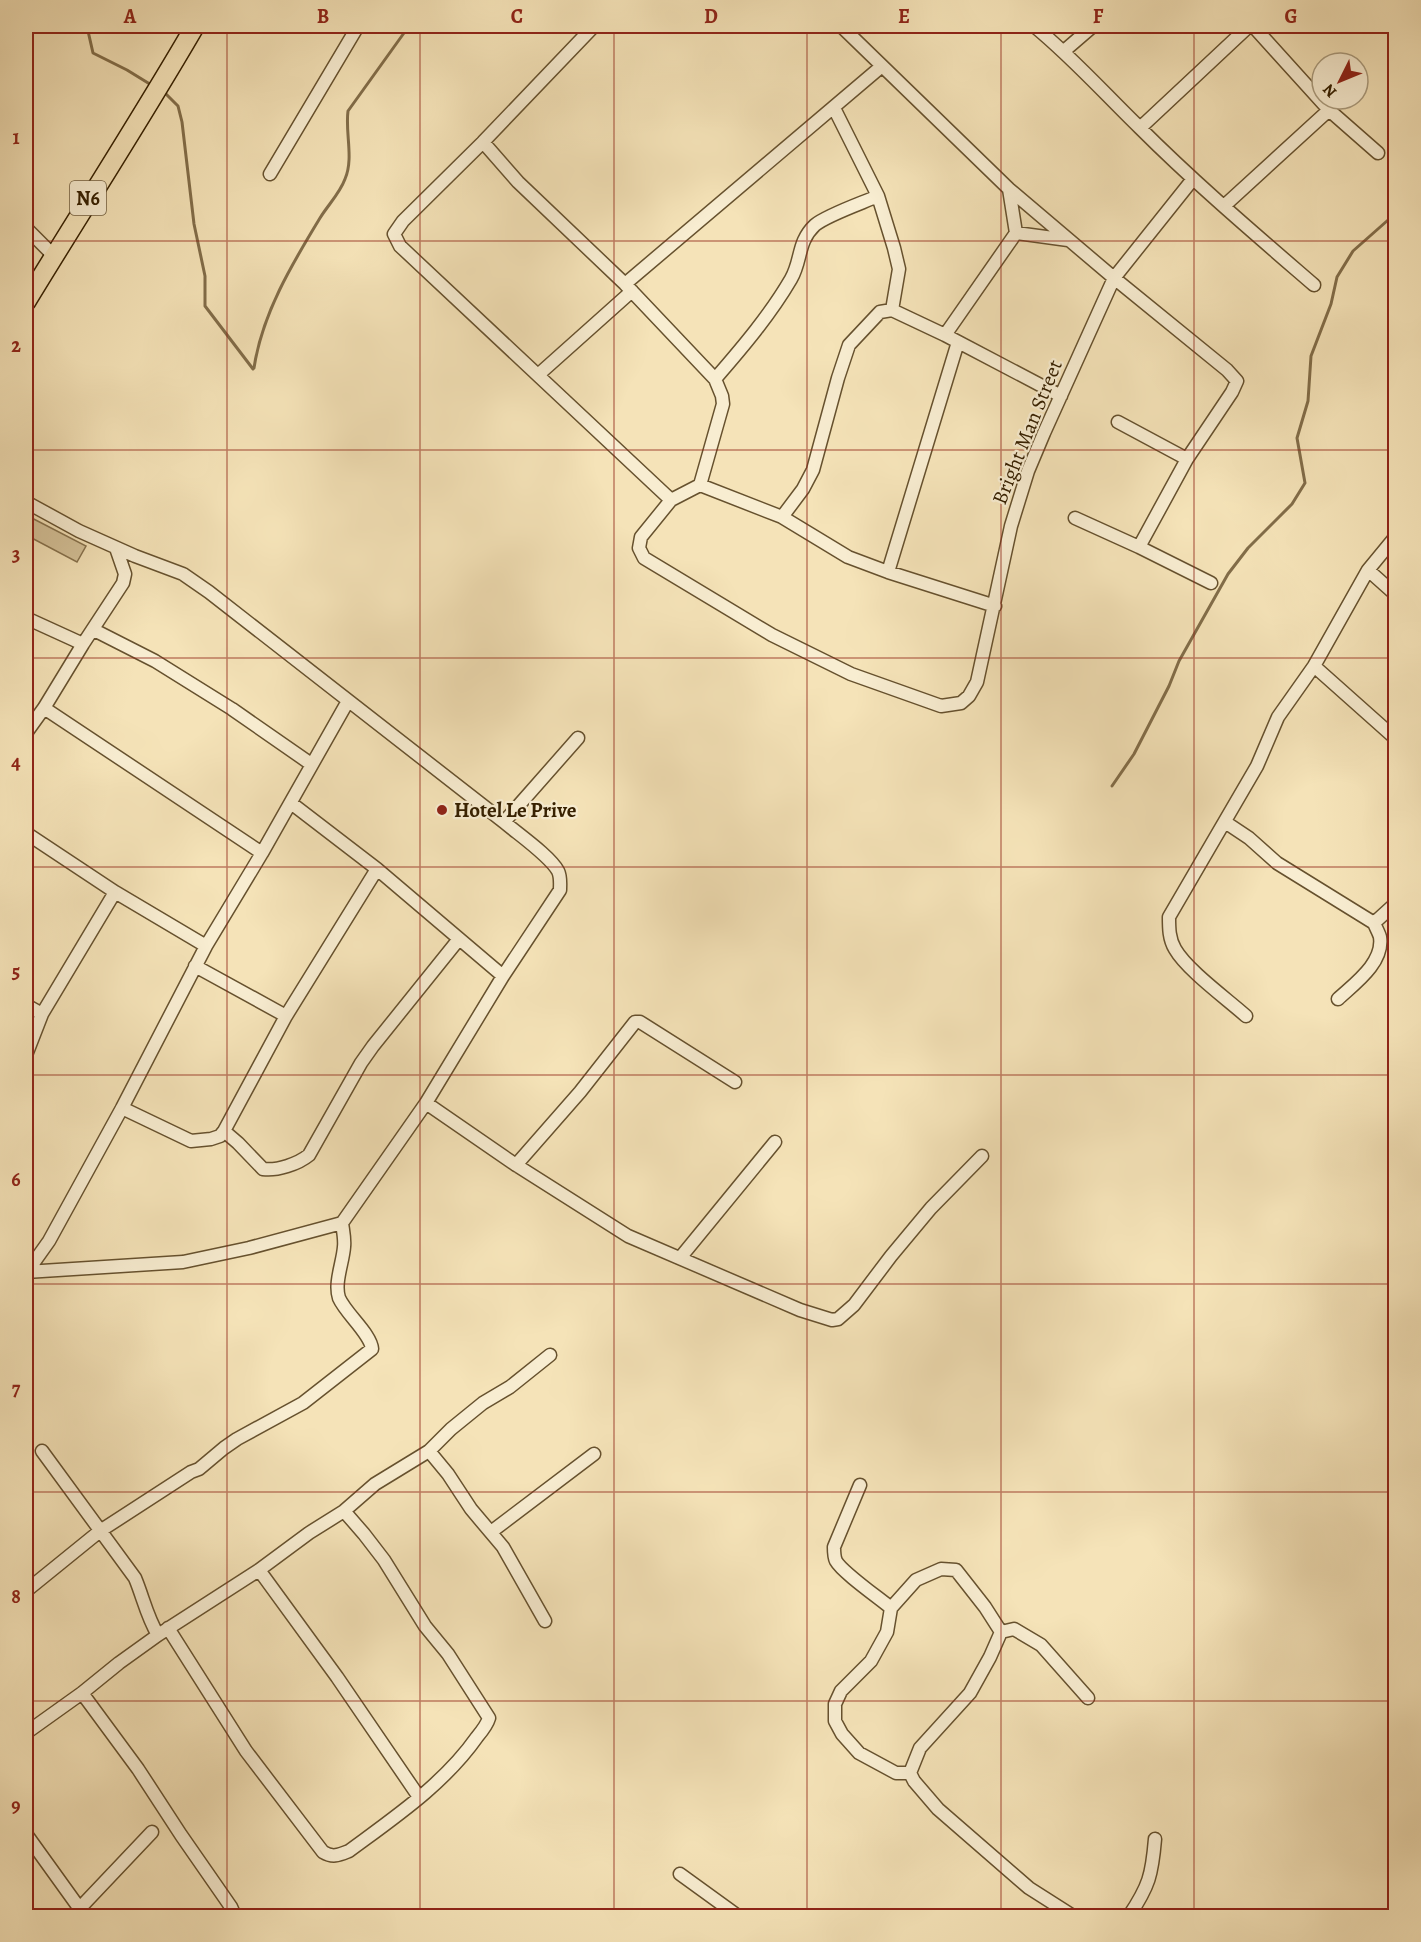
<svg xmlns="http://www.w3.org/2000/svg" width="1421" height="1942" font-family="Alegreya,serif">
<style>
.green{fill:#d5c299;stroke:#86714c;stroke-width:1.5}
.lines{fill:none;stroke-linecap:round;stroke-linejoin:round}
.stream{stroke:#826d49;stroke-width:3}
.minor-casing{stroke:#66512e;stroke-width:15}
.primary-casing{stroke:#362000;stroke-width:21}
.minor{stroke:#f8edd1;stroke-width:12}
.primary{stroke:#f5e3b8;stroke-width:18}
.grid{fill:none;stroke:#8f2418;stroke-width:1.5;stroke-opacity:0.55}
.poi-dot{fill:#8f2418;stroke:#f8edd1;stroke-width:2}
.labels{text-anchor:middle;stroke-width:4.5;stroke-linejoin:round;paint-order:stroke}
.shield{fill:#f8edd1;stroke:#705e3f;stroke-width:1.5}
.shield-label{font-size:20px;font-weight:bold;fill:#362000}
.street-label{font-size:21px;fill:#362000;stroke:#f8edd1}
.poi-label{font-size:21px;font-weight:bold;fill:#362000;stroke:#f8edd1;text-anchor:start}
.neatline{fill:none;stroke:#8f2418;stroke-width:2}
.grid-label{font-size:20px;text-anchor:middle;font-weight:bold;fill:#8f2418}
</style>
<rect width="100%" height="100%" fill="#f5e3b8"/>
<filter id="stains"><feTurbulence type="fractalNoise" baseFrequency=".00333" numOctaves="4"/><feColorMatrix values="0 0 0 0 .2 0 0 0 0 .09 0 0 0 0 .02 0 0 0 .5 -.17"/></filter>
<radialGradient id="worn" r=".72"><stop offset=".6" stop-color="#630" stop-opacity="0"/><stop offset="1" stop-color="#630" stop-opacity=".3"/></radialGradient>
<!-- green -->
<path class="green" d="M26,515l60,31 -9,16 -51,-27z"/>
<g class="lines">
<!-- stream -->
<path class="stream" d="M82,26l6,5 5,22 34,17 26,16
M164,92l14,14 4,16 12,102 11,52v30l48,63
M254,368c8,-54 38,-104 66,-150 8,-13 20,-25 25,-39 9,-21 0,-46 3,-68l61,-85
M1112,786l22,-32 35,-68 10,-25 49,-87 20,-26 44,-44 13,-21 -8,-45 11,-37 3,-45 20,-52 6,-27 16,-26 43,-38"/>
<defs>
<path id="minor" d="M594,26l-111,116 -80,79 -9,13 6,12 271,254
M841,26l168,163 105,89 113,92 10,11 -5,11 -45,67 -48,88
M1034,26c38,31 71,68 106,102 55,55 115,106 174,157
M1253,26l76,84 49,43
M1391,26l5,4
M1064,51l29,-25
M834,108l44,88 16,52 5,21 -7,41
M1140,128l109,-102
M483,142l35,40 107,102 90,95 7,17 1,8 -23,81
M270,174l88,-148
M1224,206l105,-96
M26,228l28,28
M1016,233l52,7
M625,284l257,-218
M945,335l71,-102 -7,-44
M538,375l94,-84
M715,379c27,-31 55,-64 76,-100 11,-19 6,-37 24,-54 12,-10 47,-22 63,-29
M1118,422l69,37
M26,502l53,29 56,25 48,18 26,18 295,230c14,12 46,34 54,49 3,6 2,13 2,19l-57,86 -77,127 -84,120 -93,25 -66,14 -157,10
M782,517l21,-28 10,-19 25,-92 11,-33 31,-33 12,-2 53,25 116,61
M1075,518l64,29 72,36
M1368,570l28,25
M888,572l70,-230
M995,606l-107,-34 -40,-15 -66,-40 -82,-32 -29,15 -30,37 -2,11 5,10 128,77 79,39 90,32 20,-3 8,-7 8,-14 34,-156 17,-55 16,-38 70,-155 79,-99
M26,618l57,26
M94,630l61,31 77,48 79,55
M1314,666l82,73
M44,708l218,145
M26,733l18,-25 39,-64 40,-61 2,-9 -9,-26
M291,803l86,66 126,107
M504,822l74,-84
M1225,822l24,16 28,25 97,60c2,5 5,10 6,14 4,26 -26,47 -42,62
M26,833l89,59 91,54
M1374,923l22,-20
M195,966l91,50
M26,1005l16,9
M1246,1016c-19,-17 -59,-46 -71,-67 -6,-10 -6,-21 -6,-32l88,-151 21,-49 36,-51 54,-96 28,-34
M26,1055l16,-41 73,-122
M426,1103l90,62 112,71 172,74 32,10 6,-1 16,-14 37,-49 40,-48 51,-52
M122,1108l69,33 20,-2 9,-3 4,-5 62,-115 91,-147
M224,1131l14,12 25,26c14,2 35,-5 46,-14l52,-92 12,-17 86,-107
M516,1165l64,-73 55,-70h5l95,60
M680,1258l95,-116
M27,1272l22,-31 73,-133 84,-162 56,-93 86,-152
M42,1451l93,127c8,19 12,39 23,57
M429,1451l19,23 23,35 32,38 42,74
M860,1485l-26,62c0,4 0,10 2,14 6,11 43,37 55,47
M491,1532l103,-78
M259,1570l78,107 82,120
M26,1591l74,-60 91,-59 8,-3 25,-21 13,-9 66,-36 69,-54c-1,-15 -26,-35 -33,-51 -5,-15 4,-36 5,-51 1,-8 -1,-16 -2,-24
M168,1628l78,123 77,101c10,6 16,3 26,-1 46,-34 95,-67 128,-114 5,-6 10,-12 12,-19l-41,-64 -23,-28 -41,-66 -20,-26 -20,-23
M1001,1632l-11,25 -20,36 -50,55 -10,25 4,8 24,28 91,79 44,28
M1001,1632l13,-3 27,16 47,53
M82,1693l56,76 43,66 50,72 4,9
M26,1733l56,-40 37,-30 39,-28 101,-65 50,-37 35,-22 31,-27 54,-33 22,-22 32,-26 27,-16 40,-32
M910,1773h-14l-37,-20 -17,-19 -7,-13v-17l6,-13 30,-30 16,-29 4,-24 25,-28 25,-11 15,1 29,37 16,25
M26,1834l59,82
M680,1874l58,42
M80,1908l72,-76
M1129,1916c20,-30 23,-41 26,-77"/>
<path id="primary" d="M26,302c56,-92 115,-183 169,-276"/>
</defs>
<!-- minor casing -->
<use href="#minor" class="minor-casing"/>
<!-- primary casing -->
<use href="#primary" class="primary-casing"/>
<!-- minor -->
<use href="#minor" class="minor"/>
<!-- primary -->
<use href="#primary" class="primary"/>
</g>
<!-- grid -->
<path class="grid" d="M227,26v1890M420,26v1890M614,26v1890M807,26v1890M1001,26v1890M1194,26v1890M26,241h1370M26,450h1370M26,658h1370M26,867h1370M26,1075h1370M26,1284h1370M26,1492h1370M26,1701h1370"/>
<!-- markers -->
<circle class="poi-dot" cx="442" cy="810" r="6"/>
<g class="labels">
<!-- shield labels -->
<rect class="shield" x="70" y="181" width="36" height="34" rx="4.5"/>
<g class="shield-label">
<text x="88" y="205">N6</text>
</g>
<!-- street labels -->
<g class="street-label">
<text transform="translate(1027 432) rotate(-68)" y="7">Bright Man Street</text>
</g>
<!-- poi labels -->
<g class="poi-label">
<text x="454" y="817">Hotel Le Prive</text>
</g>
</g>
<!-- margin -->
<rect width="1421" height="1942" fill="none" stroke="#f5e3b8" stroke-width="66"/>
<!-- north arrow -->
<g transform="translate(1340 81) rotate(227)"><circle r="28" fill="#f8edd1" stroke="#aa9b7d" stroke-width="1.5"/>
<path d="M0-4.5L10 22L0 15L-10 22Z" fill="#8f2418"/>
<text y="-9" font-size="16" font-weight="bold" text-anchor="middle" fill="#362000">N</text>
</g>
<rect x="33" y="33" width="1355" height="1876" class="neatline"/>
<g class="grid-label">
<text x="130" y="23">A</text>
<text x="323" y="23">B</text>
<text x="517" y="23">C</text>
<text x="711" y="23">D</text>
<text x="904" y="23">E</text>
<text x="1098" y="23">F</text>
<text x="1291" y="23">G</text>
<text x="16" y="144">1</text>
<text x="16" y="352">2</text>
<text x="16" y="561">3</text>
<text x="16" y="769">4</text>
<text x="16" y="978">5</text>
<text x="16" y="1186">6</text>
<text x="16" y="1395">7</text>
<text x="16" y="1603">8</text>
<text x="16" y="1812">9</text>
</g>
<rect width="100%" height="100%" filter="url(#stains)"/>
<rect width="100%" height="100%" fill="url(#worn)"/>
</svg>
